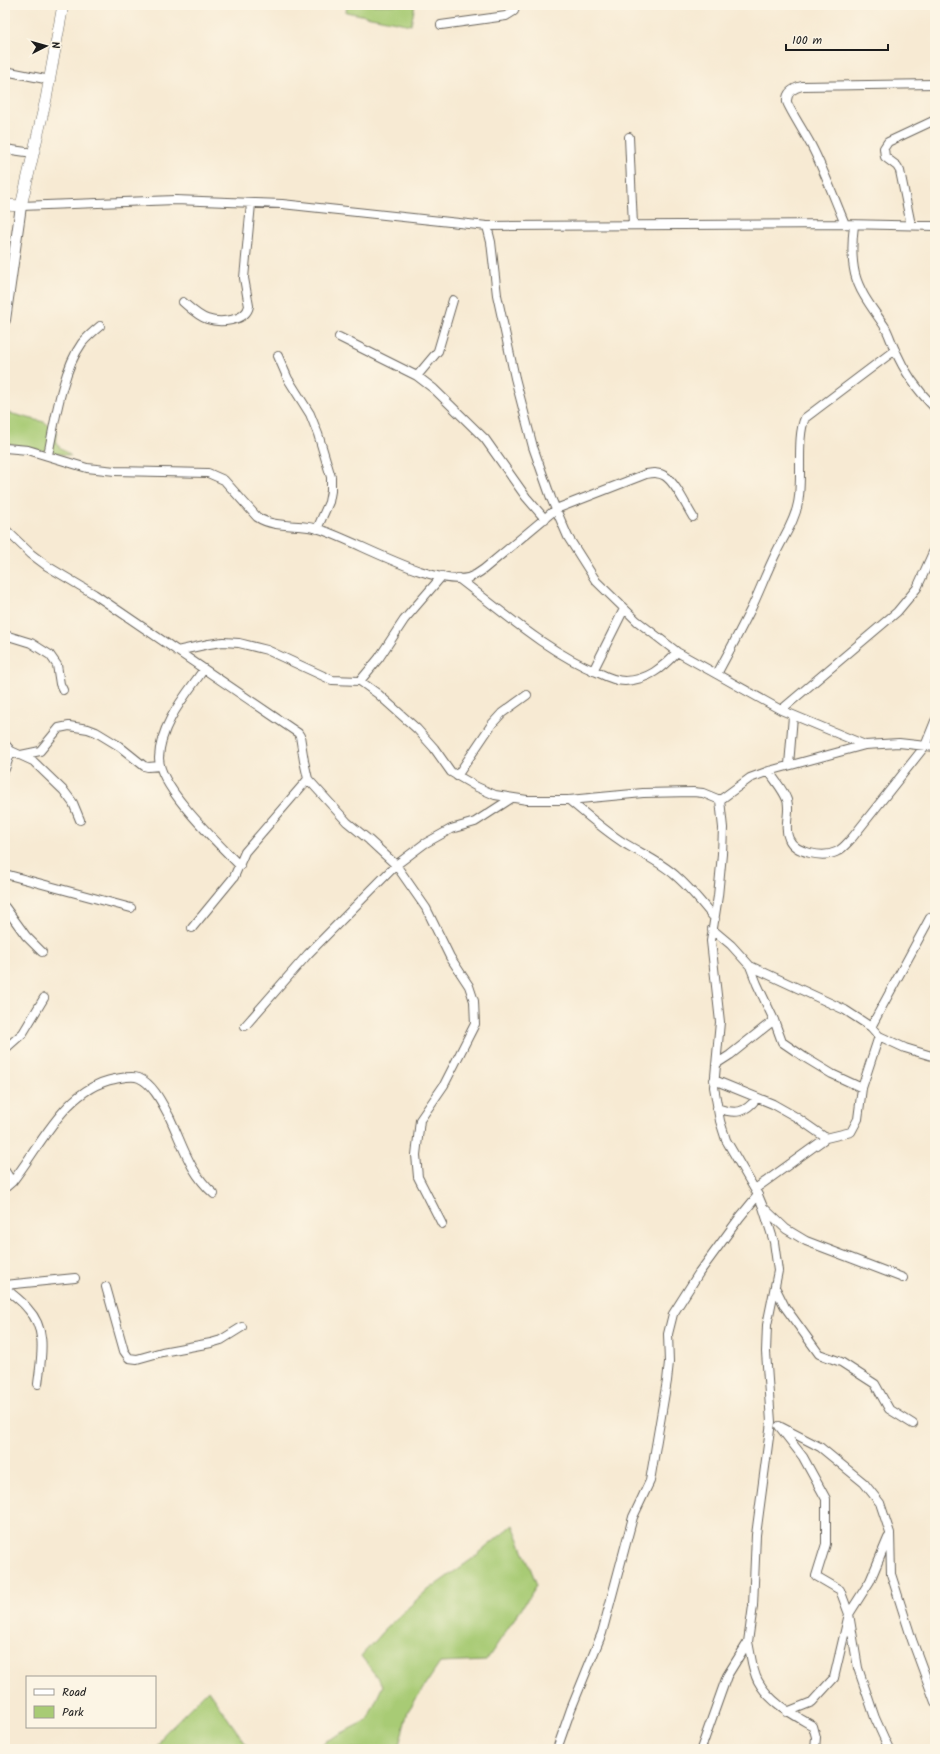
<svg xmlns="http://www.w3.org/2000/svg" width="940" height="1754" font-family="Kalam,sans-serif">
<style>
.green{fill:#a8cb74;stroke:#627448}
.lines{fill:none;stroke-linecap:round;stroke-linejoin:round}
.minor-casing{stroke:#69645c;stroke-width:10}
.tertiary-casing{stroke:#69645c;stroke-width:12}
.secondary-casing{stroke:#69645c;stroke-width:12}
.minor{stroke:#fff;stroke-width:8}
.tertiary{stroke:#fff;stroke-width:10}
.secondary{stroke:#fff;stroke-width:11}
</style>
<rect width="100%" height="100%" fill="#fcf5e5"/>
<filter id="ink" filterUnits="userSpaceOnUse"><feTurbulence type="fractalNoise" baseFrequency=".025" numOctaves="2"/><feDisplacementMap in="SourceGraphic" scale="8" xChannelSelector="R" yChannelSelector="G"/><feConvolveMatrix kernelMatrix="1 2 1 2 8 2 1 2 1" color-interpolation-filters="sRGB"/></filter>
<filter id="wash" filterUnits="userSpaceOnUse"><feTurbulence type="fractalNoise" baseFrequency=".012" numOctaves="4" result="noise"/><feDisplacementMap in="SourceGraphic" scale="16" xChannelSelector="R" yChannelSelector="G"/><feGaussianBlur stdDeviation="0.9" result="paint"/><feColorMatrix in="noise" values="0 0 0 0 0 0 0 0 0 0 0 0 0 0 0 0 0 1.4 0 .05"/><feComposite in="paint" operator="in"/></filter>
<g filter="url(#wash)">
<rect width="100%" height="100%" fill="#f7ead3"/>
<!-- green -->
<path class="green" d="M347,5h68l-4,20 -65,-13z
M5,412l39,10 12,8v14l15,12 -66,-13z
M513,1525l24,60 -51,76 -46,2 -32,48 -10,38h-79l7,-8 41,-21 16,-35 -22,-29 23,-26 40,-37 48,-34z
M208,1690l40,57 3,2h-95l8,-15z"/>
</g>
<g filter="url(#ink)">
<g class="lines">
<defs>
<path id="minor" d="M441,25l65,-9 8,-5 1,-6
M5,71l45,9
M629,137l4,88
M5,149l28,4
M21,206l154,-6 107,4 205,22 358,-2 90,2
M845,224c-11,-26 -21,-54 -34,-79 -4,-8 -23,-38 -24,-43 -1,-10 7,-14 15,-16l133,-2
M854,225c-2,16 -3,32 1,49 5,20 19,36 30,53 4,7 6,15 10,23 9,21 24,42 40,58
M911,225l-11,-54 -3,-5 -12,-9 -1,-9 4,-6 47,-22
M487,226l4,16 6,53 18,83 18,69 18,51 17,39 28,44 41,40 40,31 104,58 84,35 34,-2 36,4
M183,302c7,6 15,14 24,17 12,4 39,3 42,-13l-5,-28 7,-74
M339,337l78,39 17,13 51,50 41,58 19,22
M278,356l10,23 22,35 8,20 13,43v14l-2,11 -12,27
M417,376l21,-25 15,-51
M5,448l23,2 59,18 28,3 93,2 16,7 33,37c18,12 42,6 62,12 38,12 112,57 149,49 6,-2 11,-5 16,-9l72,-60 90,-35c7,-1 13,-2 19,2 11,7 21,30 28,41
M48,455c7,-34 14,-84 34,-112 5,-6 12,-12 18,-17
M5,529l26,25 16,12 47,28 204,139 2,3 4,25 4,18 39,43 22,18 27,25 30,43 24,49 19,29 5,15 1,23 -31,61 -24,35 -4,35 2,22 24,47
M458,578c45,34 89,74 141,95 8,4 17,8 26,8 23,-1 37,-13 52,-29
M5,635l26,8 19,12 7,10 3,19 3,6
M177,651l32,-7 14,-2 16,1 28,7 65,30 28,1 18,13 39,35 17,19 17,24 26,15 18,8 32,5h42l74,-7 50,-1 10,1 17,7 30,-22 19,-7 96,-26
M204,669c-18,26 -44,55 -45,89 0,30 60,86 81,108
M593,671l31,-62
M717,674c12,-22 23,-43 34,-65 9,-19 16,-38 25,-56 8,-17 19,-32 22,-50 5,-24 -2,-66 7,-85l90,-68
M360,681l19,-23 25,-38 38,-44
M781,710l116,-98 20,-24 18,-40
M5,744l6,7 22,10 31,30 9,12 7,17
M21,755l19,-4 19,-23 10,-2 19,3 8,3 23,14 25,20 4,1 12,-1
M789,765l4,-49
M5,769l6,-18
M769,771c5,9 14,18 18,29 4,12 -4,26 2,39 6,14 34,19 47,13 7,-3 11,-9 16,-14l73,-92 10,-25
M457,776l35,-52 10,-11 25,-18
M569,800c18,15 36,31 55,43 18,11 37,19 52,33 15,13 27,28 39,43
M5,874l126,34
M5,907l21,29 16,16
M192,928l42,-51 11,-25 6,-7 57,-66
M712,929l19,16 19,21 95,44 26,17 8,9 26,12 30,9
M750,966l7,18 17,36 8,22 22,15 28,17 30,14
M245,1026l63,-72 88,-89 28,-21 27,-15 24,-7 37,-24
M871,1027l59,-109
M5,1049l18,-16 21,-35
M716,1064l14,-9 44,-35
M714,1080l59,24 23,13 30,21
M717,1108c19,7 28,5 40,-10
M5,1171l7,11 -7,6
M12,1182c29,-36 53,-94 103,-103 7,-1 17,-4 24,-1 14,6 23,25 30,38 14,29 20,56 45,78
M755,1189l71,-51 25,-6 7,-13 4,-31 17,-52
M764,1208l22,21 20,12 97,37
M5,1285l70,-7
M106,1287l18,64 5,7 8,1 25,-7 49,-9 10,-3 21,-13
M5,1288c8,7 17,13 23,21 20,21 13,49 10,75
M776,1289l9,18 34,47 22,8 34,22 14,25 24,15
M779,1426l24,31 23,42v45l-10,32 24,14 9,24 9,54 17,50 14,31
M781,1427l39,20 44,36 16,20 10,30 1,41 21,66 23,62
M748,1642c3,13 4,28 10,39 12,22 34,33 55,45l3,11 -1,12
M787,1712l25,-10 22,-24 15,-64 21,-33 18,-43
M557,1749l14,-40 31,-76 31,-116 17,-36 17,-100 2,-19 -1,-28 5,-20 26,-41 41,-56 18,-22
M701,1749l26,-73 21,-34 5,-36 3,-71 15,-113 -5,-70 1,-27 11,-54 -4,-29 -11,-35 -5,-12 -32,-55 -6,-19 -6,-34 6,-65 -9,-81 7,-45 4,-42 1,-26 -3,-28"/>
<path id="tertiary" d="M5,320l16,-114"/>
<path id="secondary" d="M5,205l16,1 25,-107 17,-94"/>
</defs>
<!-- minor casing -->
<use href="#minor" class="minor-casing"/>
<!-- tertiary casing -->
<use href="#tertiary" class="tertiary-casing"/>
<!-- secondary casing -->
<use href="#secondary" class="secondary-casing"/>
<!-- minor -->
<use href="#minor" class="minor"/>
<!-- tertiary -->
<use href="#tertiary" class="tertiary"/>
<!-- secondary -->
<use href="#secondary" class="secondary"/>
</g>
</g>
<!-- margin -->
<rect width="940" height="1754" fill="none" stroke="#fcf5e5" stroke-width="20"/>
<!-- legend -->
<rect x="26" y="1676" width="130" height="52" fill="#fcf5e5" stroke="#a29e95"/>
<rect x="34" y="1689" width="20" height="6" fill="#ffffff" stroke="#a29e95"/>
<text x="62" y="1696" font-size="12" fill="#1c1c1c">Road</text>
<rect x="34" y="1706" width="20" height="12" fill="#a8cb74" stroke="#a29e95"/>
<text x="62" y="1716" font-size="12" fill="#1c1c1c">Park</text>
<!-- north arrow -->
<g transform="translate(46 46) rotate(84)" stroke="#fcf5e5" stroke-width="3" paint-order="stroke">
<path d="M0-3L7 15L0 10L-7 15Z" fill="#1c1c1c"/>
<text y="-6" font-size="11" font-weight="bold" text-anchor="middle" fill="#1c1c1c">N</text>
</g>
<!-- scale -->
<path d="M786 44v6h102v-6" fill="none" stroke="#1c1c1c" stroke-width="2"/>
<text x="792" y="44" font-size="12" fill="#1c1c1c" stroke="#fcf5e5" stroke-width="3" paint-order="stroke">100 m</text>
</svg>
